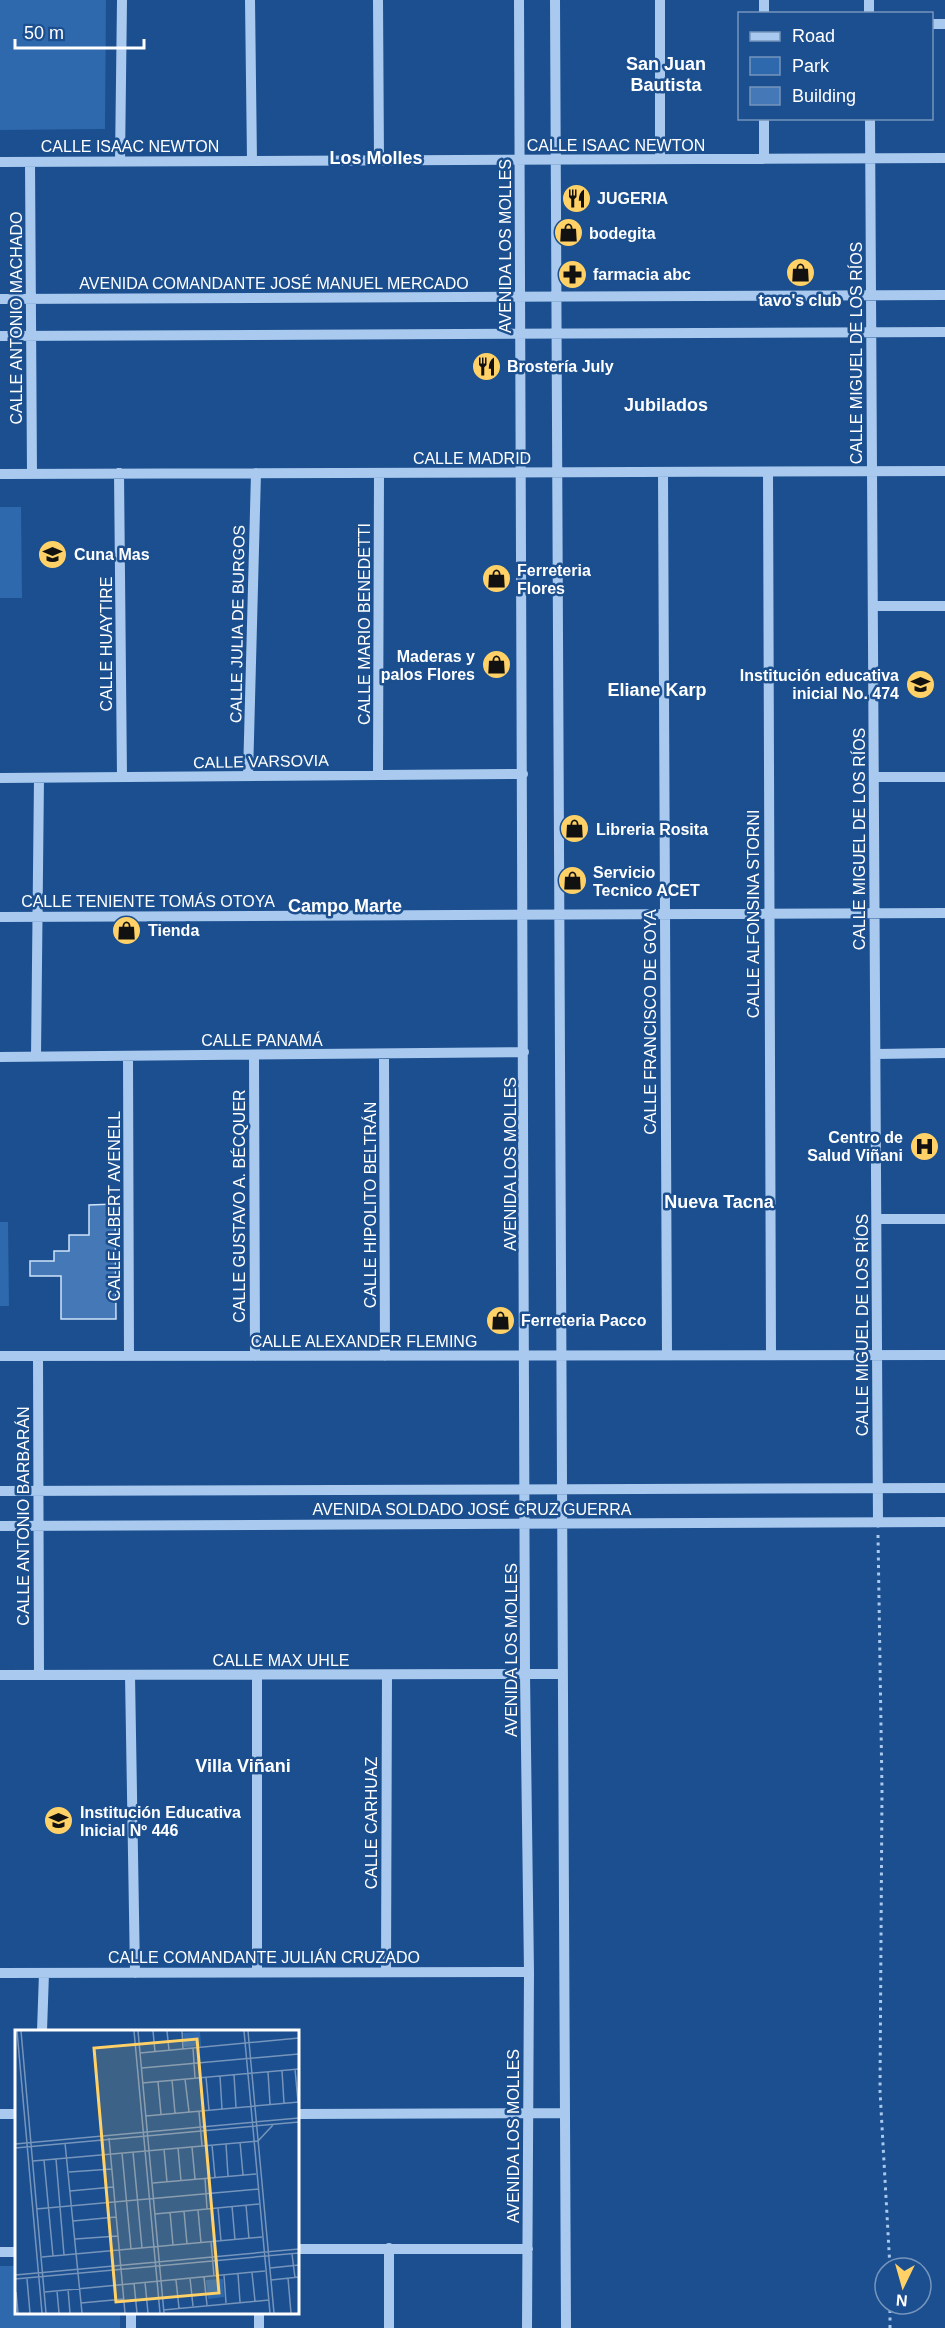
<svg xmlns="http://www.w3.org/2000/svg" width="945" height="2328" font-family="Arial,sans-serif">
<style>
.green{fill:#2e69ad}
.building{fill:#4478b7;stroke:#cfe3fa;stroke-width:1.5}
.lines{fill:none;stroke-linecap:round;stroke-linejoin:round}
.path{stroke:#a9c9ee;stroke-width:3;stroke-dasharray:3 4.5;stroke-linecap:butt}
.minor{stroke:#a9c9ee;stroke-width:10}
.labels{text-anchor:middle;stroke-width:5;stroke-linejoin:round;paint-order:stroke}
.street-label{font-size:16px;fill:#fff;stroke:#1b4f8f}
.poi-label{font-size:16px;font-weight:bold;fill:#fff;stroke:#1b4f8f;text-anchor:start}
.neighbourhood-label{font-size:18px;font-weight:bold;fill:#fff;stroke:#1b4f8f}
.inset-road{fill:none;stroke:#7695bc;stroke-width:1.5}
.view{fill:#ffd166;fill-opacity:0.15;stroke:#ffd166;stroke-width:3}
.inset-edge{fill:none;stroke:#fff;stroke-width:3}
</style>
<rect width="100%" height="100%" fill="#1b4f8f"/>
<!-- green -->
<path class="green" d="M0,0h106l-1,129 -105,1z
M0,507h21l1,91h-22z
M0,1222h8l1,84h-9z
M0,2266h16v46h104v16h-120z"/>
<!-- building -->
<path class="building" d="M115,1204l1,115h-55v-43h-31v-15h24v-10h15v-16h20v-30z"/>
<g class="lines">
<!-- path -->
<path class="path" d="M878,1535l4,255 -2,301 10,177
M890,2328v-24"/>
<!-- minor -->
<path class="minor" d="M250,0l2,161
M378,0l1,160
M519,0l6,1674 4,298 -2,356
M555,0l11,2328
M660,0v159
M764,0v14
M869,0v14
M932,24h13
M764,118v41
M870,118l8,1405
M120,161l2,-161
M0,162l945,-4
M30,162l2,312
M0,299l945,-4
M0,336l945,-4
M663,472l4,883
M768,472l3,883
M119,473l3,304
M0,474l945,-3
M873,606h72
M378,775l1,-302
M248,776l8,-303
M874,777h71
M0,778l523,-4
M0,917l945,-4
M876,1054l69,-1
M254,1055l1,301
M384,1055l1,301
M128,1056l1,300
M0,1057l524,-5
M36,1057l3,-279
M877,1219h68
M0,1356l945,-1
M38,1356l1,319
M0,1491l945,-3
M0,1526l945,-4
M0,1675l562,-1
M130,1675l5,298
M257,1972v-297
M386,1972l1,-297
M0,1973l529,-1
M42,2031l2,-58
M0,2114h16
M297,2114l267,-1
M389,2248v80
M297,2249h231
M0,2252h16
M259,2312v16
M131,2328v-16"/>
</g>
<!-- icons -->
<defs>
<symbol id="restaurant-disc" viewBox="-11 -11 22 22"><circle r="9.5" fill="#ffd166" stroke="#1b4f8f"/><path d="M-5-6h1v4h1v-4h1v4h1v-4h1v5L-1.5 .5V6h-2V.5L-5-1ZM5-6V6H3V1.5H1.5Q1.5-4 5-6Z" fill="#111"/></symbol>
<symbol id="shop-disc" viewBox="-11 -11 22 22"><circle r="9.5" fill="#ffd166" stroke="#1b4f8f"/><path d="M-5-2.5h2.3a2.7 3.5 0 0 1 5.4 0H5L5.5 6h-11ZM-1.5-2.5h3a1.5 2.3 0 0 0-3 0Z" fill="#111"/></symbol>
<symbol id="pharmacy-disc" viewBox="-11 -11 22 22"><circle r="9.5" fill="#ffd166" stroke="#1b4f8f"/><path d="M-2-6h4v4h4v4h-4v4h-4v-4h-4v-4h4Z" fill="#111"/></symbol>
<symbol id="school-disc" viewBox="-11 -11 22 22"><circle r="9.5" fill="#ffd166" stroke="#1b4f8f"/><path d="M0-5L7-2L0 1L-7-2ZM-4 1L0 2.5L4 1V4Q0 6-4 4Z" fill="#111"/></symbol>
<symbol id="hospital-disc" viewBox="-11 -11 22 22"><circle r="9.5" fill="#ffd166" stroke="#1b4f8f"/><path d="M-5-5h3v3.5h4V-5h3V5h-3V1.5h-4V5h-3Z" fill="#111"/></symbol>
</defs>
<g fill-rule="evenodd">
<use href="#restaurant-disc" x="560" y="182" width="33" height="33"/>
<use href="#shop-disc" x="552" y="216" width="33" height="33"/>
<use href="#shop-disc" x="784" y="256" width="33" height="33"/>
<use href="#pharmacy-disc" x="556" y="258" width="33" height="33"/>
<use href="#restaurant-disc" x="470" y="350" width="33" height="33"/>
<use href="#school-disc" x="36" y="538" width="33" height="33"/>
<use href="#shop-disc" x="480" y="562" width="33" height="33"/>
<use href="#shop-disc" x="480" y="648" width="33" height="33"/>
<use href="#school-disc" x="904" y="668" width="33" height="33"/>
<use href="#shop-disc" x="558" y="812" width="33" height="33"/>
<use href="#shop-disc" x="556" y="864" width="33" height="33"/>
<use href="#shop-disc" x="110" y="914" width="33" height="33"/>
<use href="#hospital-disc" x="908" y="1130" width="33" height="33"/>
<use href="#shop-disc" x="484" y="1304" width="33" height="33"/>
<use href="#school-disc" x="42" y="1804" width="33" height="33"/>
</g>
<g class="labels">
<!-- street labels -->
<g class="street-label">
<text x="616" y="151">CALLE ISAAC NEWTON</text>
<text x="130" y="152">CALLE ISAAC NEWTON</text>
<text transform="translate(505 246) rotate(-90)" y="6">AVENIDA LOS MOLLES</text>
<text x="274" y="289">AVENIDA COMANDANTE JOSÉ MANUEL MERCADO</text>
<text transform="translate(16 318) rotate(-90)" y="6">CALLE ANTONIO MACHADO</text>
<text transform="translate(856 353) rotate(-90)" y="6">CALLE MIGUEL DE LOS RÍOS</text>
<text x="472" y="464">CALLE MADRID</text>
<text transform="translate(237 624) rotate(-89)" y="6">CALLE JULIA DE BURGOS</text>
<text transform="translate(364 624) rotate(-90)" y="6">CALLE MARIO BENEDETTI</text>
<text transform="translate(106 644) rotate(-90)" y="6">CALLE HUAYTIRE</text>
<text transform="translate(261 761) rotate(-1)" y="6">CALLE VARSOVIA</text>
<text transform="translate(859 839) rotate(-90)" y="6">CALLE MIGUEL DE LOS RÍOS</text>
<text x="148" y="907">CALLE TENIENTE TOMÁS OTOYA</text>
<text transform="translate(753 914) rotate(-90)" y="6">CALLE ALFONSINA STORNI</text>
<text transform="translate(650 1022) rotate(-90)" y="6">CALLE FRANCISCO DE GOYA</text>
<text x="262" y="1046">CALLE PANAMÁ</text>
<text transform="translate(510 1164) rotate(-90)" y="6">AVENIDA LOS MOLLES</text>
<text transform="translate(370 1205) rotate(-90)" y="6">CALLE HIPOLITO BELTRÁN</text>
<text transform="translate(114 1206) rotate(-90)" y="6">CALLE ALBERT AVENELL</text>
<text transform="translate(239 1206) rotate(-90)" y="6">CALLE GUSTAVO A. BÉCQUER</text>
<text transform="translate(862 1325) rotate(-90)" y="6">CALLE MIGUEL DE LOS RÍOS</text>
<text x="364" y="1347">CALLE ALEXANDER FLEMING</text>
<text x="472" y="1515">AVENIDA SOLDADO JOSÉ CRUZ GUERRA</text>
<text transform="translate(23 1516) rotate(-90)" y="6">CALLE ANTONIO BARBARÁN</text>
<text transform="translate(511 1650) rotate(-90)" y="6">AVENIDA LOS MOLLES</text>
<text x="281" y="1666">CALLE MAX UHLE</text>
<text transform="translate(371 1823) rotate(-90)" y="6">CALLE CARHUAZ</text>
<text x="264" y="1963">CALLE COMANDANTE JULIÁN CRUZADO</text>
<text transform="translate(513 2136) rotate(-90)" y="6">AVENIDA LOS MOLLES</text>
</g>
<!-- poi labels -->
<g class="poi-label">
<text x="597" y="204">JUGERIA</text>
<text x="589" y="239">bodegita</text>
<text x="593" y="280">farmacia abc</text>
<text x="800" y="306" text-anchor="middle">tavo's club</text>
<text x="507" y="372">Brostería July</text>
<text x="74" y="560">Cuna Mas</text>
<text x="517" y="576">Ferreteria<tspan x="517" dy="18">Flores</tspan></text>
<text x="475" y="662" text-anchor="end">Maderas y<tspan x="475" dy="18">palos Flores</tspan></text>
<text x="899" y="681" text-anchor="end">Institución educativa<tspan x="899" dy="18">inicial No. 474</tspan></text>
<text x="596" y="835">Libreria Rosita</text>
<text x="593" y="878">Servicio<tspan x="593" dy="18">Tecnico ACET</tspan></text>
<text x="148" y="936">Tienda</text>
<text x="903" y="1143" text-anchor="end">Centro de<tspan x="903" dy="18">Salud Viñani</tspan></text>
<text x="521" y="1326">Ferreteria Pacco</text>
<text x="80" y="1818">Institución Educativa<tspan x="80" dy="18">Inicial Nº 446</tspan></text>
</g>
<!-- neighbourhood labels -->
<g class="neighbourhood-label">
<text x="666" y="70">San Juan<tspan x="666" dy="21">Bautista</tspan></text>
<text x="376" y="164">Los Molles</text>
<text x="666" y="411">Jubilados</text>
<text x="657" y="696">Eliane Karp</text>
<text x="345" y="912">Campo Marte</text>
<text x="719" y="1208">Nueva Tacna</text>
<text x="243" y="1772">Villa Viñani</text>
</g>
</g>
<!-- overview -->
<g transform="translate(15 2030)">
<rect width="284" height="284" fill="#1b4f8f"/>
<path d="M185,2l1,14 -17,1 -1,-14zM208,249l1,18 -16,2 -2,-19z" fill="#2e69ad"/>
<path class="inset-road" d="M2,1l25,282M6,1l25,282M119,1l26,282M123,1l26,282M138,1l2,21M152,1l2,19M167,1l1,18M229,1l26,282M233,1l26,282M178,18l2,30M125,23l159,-15M127,38l157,-14M280,39l3,33M267,41l2,32M253,42l2,32M219,45l2,32M205,46l2,33M191,47l3,33M170,49l4,33M157,50l3,33M143,52l3,32M127,53l157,-14M184,82l3,34M131,86l153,-14M94,108l16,175M225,112l3,33M50,113l17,170M0,114l284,-26M211,114l2,32M197,115l3,32M177,117l3,32M0,118l284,-26M163,118l3,33M149,119l3,33M118,122l9,96M107,123l9,96M41,129l8,96M29,130l9,96M18,131l225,-20 15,-16M54,142l43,-3M190,148l2,31M138,153l103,-9M55,161l43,-4M231,175l3,34M217,176l3,34M203,178l3,33M21,179l223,-20M183,180l3,33M169,181l3,33M155,182l3,33M140,184l104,-10M58,191l43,-4M60,209l43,-3M196,212l3,34M277,224l3,24M27,227l220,-20M255,238l29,-3M237,243l3,28M223,244l2,28M0,245l284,-26M209,245l2,28M189,247l3,28M175,248l3,28M273,248l3,35M0,249l284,-26M12,249l3,34M161,250l3,28M256,250l28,-3M130,252l3,31M119,253l3,30M53,259l2,24M42,261l2,22M1,262l2,21M30,262l220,-21M66,273l43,-4M148,280l106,-10"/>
<path class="view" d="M182,9l22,254 -103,9 -22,-254z"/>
<rect width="284" height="284" class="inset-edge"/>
</g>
<!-- legend -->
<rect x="738" y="12" width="195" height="108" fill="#1b4f8f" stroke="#7695bc" stroke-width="1.5"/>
<rect x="750" y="32" width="30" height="9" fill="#a9c9ee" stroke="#7695bc" stroke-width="1.5"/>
<text x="792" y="42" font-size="18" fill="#ffffff">Road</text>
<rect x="750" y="57" width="30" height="18" fill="#2e69ad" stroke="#7695bc" stroke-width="1.5"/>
<text x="792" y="72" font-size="18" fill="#ffffff">Park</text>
<rect x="750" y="87" width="30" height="18" fill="#4478b7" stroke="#7695bc" stroke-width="1.5"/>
<text x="792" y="102" font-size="18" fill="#ffffff">Building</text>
<!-- north arrow -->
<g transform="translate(903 2286) rotate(185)"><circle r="28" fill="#1b4f8f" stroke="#7695bc" stroke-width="1.5"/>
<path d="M0-4.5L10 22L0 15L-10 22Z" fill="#ffd166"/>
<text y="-9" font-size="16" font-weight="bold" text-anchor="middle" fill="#ffffff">N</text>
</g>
<!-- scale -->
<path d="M15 39v9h129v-9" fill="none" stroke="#ffffff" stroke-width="3"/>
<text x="24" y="39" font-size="18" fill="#ffffff" stroke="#1b4f8f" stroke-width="4.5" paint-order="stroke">50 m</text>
</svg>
